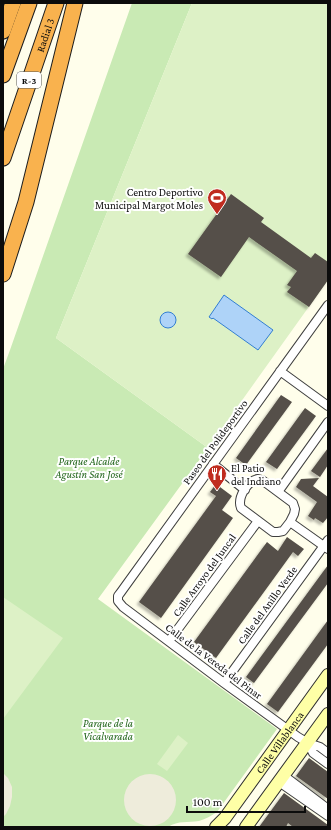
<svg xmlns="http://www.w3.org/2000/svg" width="331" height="830" font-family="'Crimson Pro',serif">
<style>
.green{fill:#c9eab4}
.pitch{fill:#ddf1c6}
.plaza{fill:#eeecdb}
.water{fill:#aed3f8;stroke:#327ed2}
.building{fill:#554f48;filter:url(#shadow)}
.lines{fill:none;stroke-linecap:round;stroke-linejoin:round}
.street-casing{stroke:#3f3f3f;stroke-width:10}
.secondary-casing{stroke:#2e2e2e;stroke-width:14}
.highway-casing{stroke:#1d1d1d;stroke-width:17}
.street{stroke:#fff;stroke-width:8}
.secondary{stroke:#feffa6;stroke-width:12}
.highway{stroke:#f9b24e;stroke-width:15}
.labels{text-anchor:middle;stroke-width:4;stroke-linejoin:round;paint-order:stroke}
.shield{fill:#fff;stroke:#555;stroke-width:1}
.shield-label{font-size:10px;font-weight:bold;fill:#0c0c0c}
.street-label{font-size:11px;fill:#0c0c0c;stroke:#fff}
.poi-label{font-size:11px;fill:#0c0c0c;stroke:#fff;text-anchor:end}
.park-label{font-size:11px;font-style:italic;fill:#21651a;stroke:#fff}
</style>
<defs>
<filter id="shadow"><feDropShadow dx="-2.5" dy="2.5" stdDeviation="1" flood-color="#0004"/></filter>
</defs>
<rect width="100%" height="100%" fill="#fffeeb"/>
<!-- green -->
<path class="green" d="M132,3h60l-136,335 152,110 -110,151 179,130 -60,83c-6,4 -11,7 -18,9 -12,2 -20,-1 -31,6h-165v-458l7,-19z"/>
<!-- pitch -->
<path class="pitch" d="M192,3h136v277l-120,168 -152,-110z
M3,597l60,41 -60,81z
M178,735l10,8 -21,28 -10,-7z"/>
<!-- plaza -->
<path class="plaza" d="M3,773l5,5 4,9v10l-2,9 -4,8 -3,3z
M124 800a26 26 0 1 1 52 0a26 26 0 1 1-52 0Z"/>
<!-- water -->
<path class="water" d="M224,295l49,35 -15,20 -45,-32 -1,1 -3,-2z
M160 320a8 8 0 1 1 16 0a8 8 0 1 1-16 0Z"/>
<!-- building -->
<path class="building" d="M231,194l33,24 -3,4 50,36 4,-5 13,9v18l-19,27 -22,-15 4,-5 -4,-2 10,-14 -48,-34 -28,40 -33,-23z
M281,395l11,7 -46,63 -10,-7z
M305,408l11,8 -39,53 -11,-7z
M328,448v17l-8,12 -9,-6z
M319,478l-6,8 15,11v20l-5,6 -8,-5 -1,2 -6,-4 9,-14 -21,-15 5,-8z
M216,484l16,12 -10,14 11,8 -72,100 -22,-16 77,-106 -6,-4z
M287,537l17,12 -6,7 -5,-4 -77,106 -22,-16 73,-100 11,9z
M328,565v18l-74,100 -8,-6z
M328,620v24l-50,68 -11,-8z
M309,758l19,14v27l-32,-23z
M284,793l44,32v2h-35l-5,-4 -2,4h-27z"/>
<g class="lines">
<defs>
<path id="street" d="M328,305l-207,287 -3,4v5l5,6 101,76 74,54 10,6 12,4 8,6
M280,371l48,35
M213,464l32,26
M258,479l4,1 31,23 2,6 -1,5 -4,8 -7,9 -5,1h-5l-32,-24c-4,-10 6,-27 17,-29z
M278,492l50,-70
M290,522l38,27
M169,641l89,-120
M224,683l104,-143
M308,743l5,10 15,11
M283,775l45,34
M279,782l49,34"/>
<g id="secondary">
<path id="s1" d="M216,827l9,-9 103,-143"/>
<path d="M246,827l82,-113"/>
</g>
<g id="highway">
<path d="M3,31l10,-28"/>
<path d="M3,75l26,-72"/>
<path id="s2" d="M3,158l53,-155"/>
<path d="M3,274l23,-72 49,-199"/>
</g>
</defs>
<!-- street casing -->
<use href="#street" class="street-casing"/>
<!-- secondary casing -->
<use href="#secondary" class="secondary-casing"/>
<!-- highway casing -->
<use href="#highway" class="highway-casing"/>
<!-- street -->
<use href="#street" class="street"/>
<!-- secondary -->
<use href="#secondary" class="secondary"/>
<!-- highway -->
<use href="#highway" class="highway"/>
</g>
<!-- icons -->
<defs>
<symbol id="stadium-pin" viewBox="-11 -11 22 30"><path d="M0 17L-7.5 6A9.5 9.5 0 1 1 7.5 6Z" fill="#c02c20" stroke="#fff"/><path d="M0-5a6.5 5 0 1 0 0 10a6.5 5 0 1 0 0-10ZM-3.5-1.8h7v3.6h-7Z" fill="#fff"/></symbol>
<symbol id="restaurant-pin" viewBox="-11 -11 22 30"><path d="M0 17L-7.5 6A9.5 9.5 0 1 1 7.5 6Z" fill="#c02c20" stroke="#fff"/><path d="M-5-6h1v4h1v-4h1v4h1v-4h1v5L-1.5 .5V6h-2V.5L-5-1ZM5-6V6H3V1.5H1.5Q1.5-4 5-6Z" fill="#fff"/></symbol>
</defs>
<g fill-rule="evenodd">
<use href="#stadium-pin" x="206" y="187" width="22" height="30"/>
<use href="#restaurant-pin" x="206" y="463" width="22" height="30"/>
</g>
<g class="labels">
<!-- shield labels -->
<rect class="shield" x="17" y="72" width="24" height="16" rx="3"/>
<g class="shield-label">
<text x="29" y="84">R-3</text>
</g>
<!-- street labels -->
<g class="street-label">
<text dy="4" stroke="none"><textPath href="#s2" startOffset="130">Radial 3</textPath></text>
<text transform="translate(215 442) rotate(-54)" y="4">Paseo del Polideportivo</text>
<text transform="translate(204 575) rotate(-54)" y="4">Calle Arroyo del Juncal</text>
<text transform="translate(267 605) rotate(-54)" y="4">Calle del Anillo Verde</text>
<text transform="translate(214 661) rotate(37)" y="4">Calle de la Vereda del Pinar</text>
<text dy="4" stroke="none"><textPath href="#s1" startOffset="106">Calle Villablanca</textPath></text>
</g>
<!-- poi labels -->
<g class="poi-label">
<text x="203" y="196">Centro Deportivo<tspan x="203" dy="13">Municipal Margot Moles</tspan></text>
<text x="231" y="472" text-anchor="start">El Patio<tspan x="231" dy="13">del Indiano</tspan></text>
</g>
<!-- park labels -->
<g class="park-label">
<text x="89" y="465">Parque Alcalde<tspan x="89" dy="13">Agustín San José</tspan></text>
<text x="108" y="727">Parque de la<tspan x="108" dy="13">Vicalvarada</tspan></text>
</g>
</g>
<!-- border -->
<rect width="331" height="830" fill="none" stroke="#0c0c0c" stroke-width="8"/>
<!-- scale -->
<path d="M187 806v6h118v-6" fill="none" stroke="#0c0c0c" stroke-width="2"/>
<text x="193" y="806" font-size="12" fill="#0c0c0c" stroke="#ffffff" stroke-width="3" paint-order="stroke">100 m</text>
</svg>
